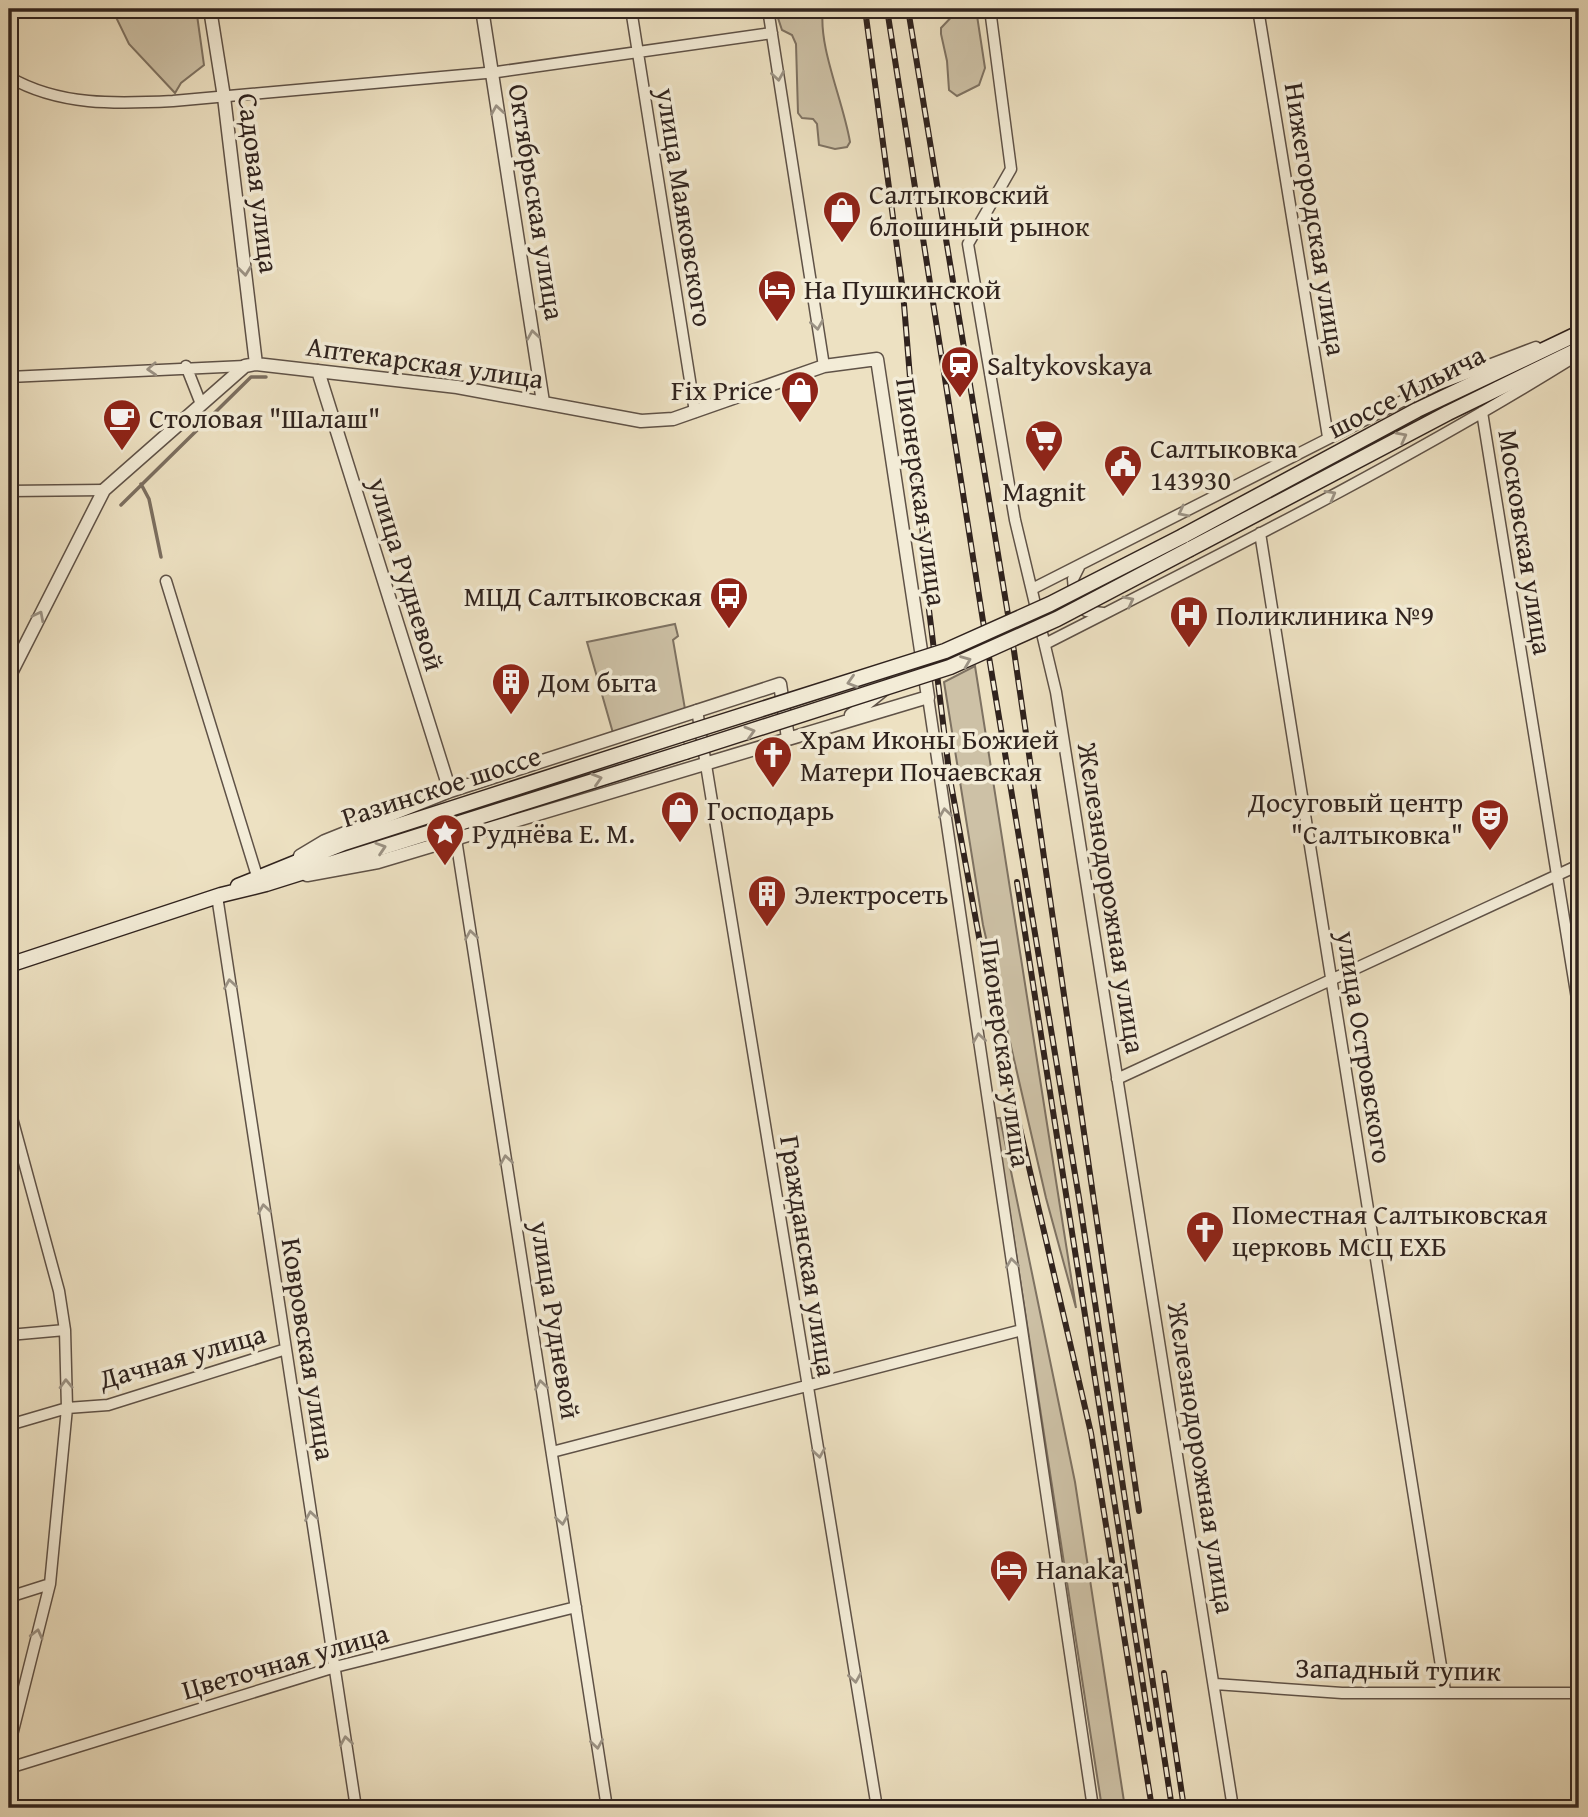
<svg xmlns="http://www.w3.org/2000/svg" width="1588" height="1817" font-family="'Gentium Book Plus',serif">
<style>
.green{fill:#cdc1a6;stroke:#7e7262;stroke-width:2}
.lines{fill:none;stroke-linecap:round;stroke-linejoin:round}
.stream{stroke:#7b6e5f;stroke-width:3.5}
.minor-casing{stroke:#5f5247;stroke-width:13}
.tertiary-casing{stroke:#5f5247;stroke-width:15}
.secondary-casing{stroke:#30231e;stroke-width:17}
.minor{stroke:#f3ecd7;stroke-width:10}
.tertiary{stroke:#f3ecd7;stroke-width:12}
.secondary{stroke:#f3ecd7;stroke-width:14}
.rail-casing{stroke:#30231e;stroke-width:6}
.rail{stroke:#f3ecd7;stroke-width:3.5;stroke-dasharray:10;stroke-linecap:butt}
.secondary-bridge-casing{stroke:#30231e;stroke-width:17;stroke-linecap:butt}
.secondary-bridge{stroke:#f3ecd7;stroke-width:14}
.oneway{stroke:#9b9284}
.labels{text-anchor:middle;stroke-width:7;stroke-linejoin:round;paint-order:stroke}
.street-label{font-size:28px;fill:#30231e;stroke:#f3ecd7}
.poi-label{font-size:28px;fill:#30231e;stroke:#f3ecd7;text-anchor:start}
</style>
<rect width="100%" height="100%" fill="#ede1c2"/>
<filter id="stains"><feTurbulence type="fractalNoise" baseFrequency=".00286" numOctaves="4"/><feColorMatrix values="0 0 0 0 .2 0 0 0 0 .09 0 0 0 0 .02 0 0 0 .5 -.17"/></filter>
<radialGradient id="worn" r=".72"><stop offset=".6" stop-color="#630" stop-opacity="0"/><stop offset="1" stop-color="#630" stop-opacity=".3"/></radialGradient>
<!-- green -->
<path class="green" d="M112,9h61l1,3 23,3 7,50 -23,18 -6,10 -46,-49z
M775,9h48c-5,38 20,91 27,133l-3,5 -12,2 -16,-4 -2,-21 -4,-5 -11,-1 -4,-5 -2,-69 -4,-9 -10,-5z
M959,9h17l9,59 -6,17 -22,11 -8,-6 -2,-29 -6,-27v-6z
M675,624l3,12 -5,4 12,69 -72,24 -26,-91z
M975,666l101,642 -30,-110 -63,-273 -39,-243z
M995,1118h5l75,364 50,326h-23z"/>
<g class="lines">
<!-- stream -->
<path class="stream" d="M141,484l8,15 12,58
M121,505l130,-128h15"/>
<defs>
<path id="minor" d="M631,9l64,403
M768,9l56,357
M990,9l21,160 -43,75 47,276 41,172 177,1116
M1258,9l70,428
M9,77c50,29 107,27 164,24l324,-29 275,-39
M186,366l15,38
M9,377l236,-11
M1482,412l97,599
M9,491l95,-1
M1260,533l185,1158
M1080,565l-7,14 2,22 11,10 17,2
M166,581l91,295
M1034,588l392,-199 110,-42
M1047,643c176,-90 355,-179 524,-284
M928,697l165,1111
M697,710l180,1098
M456,839l151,969
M217,896l139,912
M1117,1079l462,-214
M9,1107l50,184 6,39 2,78 -17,176 -41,163
M9,1335l56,-5
M9,1425l58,-17 41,-3 178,-56
M552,1452l470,-122
M9,1597l41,-13
M1215,1684l127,9h237
M9,1768l326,-101 241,-60"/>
<path id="tertiary" d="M210,9l14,88 32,267
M482,9l61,393
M318,371l132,420
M9,677l95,-187 141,-124 11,-2 201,23 184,34 32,-2 151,-53 53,-7 51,338 -550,165 -71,13
M851,715c26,-17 42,-39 73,-47
M300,856l25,-15 125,-50 330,-107 8,54"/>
<path id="secondary" d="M1183,536l234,-126 162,-77
M1190,549l258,-136 131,-64
M238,886l106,-43 336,-108
M9,965l212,-70 45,-11 419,-132"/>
</defs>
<!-- minor casing -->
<use href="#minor" class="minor-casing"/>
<!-- tertiary casing -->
<use href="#tertiary" class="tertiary-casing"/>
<!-- secondary casing -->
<use href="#secondary" class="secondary-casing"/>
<!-- minor -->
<use href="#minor" class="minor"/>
<!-- tertiary -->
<use href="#tertiary" class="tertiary"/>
<!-- secondary -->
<use href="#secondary" class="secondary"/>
<defs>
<path id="rail" d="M865,9l38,283 26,318 21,169 43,234 98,420 61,375
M887,9l96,612 96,577 93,610
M908,9l106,642 125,860
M1017,882l133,847
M1164,1673l20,135"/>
</defs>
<!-- rail casing -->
<use href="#rail" class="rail-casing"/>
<!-- rail -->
<use href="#rail" class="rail"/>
<defs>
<path id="secondary-bridge" d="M680,735l265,-84 105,-47 133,-68
M685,752l265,-85 107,-48 133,-70"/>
</defs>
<!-- secondary-bridge casing -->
<use href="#secondary-bridge" class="secondary-bridge-casing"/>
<!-- secondary-bridge -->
<use href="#secondary-bridge" class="secondary-bridge"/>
</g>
<!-- one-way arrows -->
<defs><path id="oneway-chevron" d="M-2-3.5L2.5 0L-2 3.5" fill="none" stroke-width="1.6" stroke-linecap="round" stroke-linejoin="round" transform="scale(1.75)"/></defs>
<g class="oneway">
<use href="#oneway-chevron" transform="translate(778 76) rotate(81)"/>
<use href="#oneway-chevron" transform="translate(497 110) rotate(-99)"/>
<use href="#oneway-chevron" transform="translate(245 271) rotate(83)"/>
<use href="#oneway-chevron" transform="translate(817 325) rotate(81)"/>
<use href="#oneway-chevron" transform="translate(533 335) rotate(-99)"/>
<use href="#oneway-chevron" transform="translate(152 369) rotate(177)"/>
<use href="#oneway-chevron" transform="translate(1402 437) rotate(-28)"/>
<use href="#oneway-chevron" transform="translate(1331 495) rotate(-29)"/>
<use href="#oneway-chevron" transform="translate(1183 512) rotate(153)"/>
<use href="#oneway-chevron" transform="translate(1129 601) rotate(-27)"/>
<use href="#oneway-chevron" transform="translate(39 616) rotate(-63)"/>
<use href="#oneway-chevron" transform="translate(966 661) rotate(-22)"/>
<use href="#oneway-chevron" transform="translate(852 682) rotate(163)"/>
<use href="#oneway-chevron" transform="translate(750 732) rotate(-17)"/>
<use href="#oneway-chevron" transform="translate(597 779) rotate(-17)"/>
<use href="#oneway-chevron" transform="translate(945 813) rotate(-98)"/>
<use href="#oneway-chevron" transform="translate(381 848) rotate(-18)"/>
<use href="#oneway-chevron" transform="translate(471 935) rotate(-99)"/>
<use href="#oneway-chevron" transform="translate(230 984) rotate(-99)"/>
<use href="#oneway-chevron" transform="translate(979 1038) rotate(-98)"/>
<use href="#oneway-chevron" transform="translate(506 1160) rotate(-99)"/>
<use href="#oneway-chevron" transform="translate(264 1209) rotate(-99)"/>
<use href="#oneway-chevron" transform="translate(1012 1263) rotate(-98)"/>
<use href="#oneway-chevron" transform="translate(66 1384) rotate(-92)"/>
<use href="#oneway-chevron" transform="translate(541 1385) rotate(-99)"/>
<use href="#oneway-chevron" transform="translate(819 1453) rotate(81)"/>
<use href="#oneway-chevron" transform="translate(311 1516) rotate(-99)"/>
<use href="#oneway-chevron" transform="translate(562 1520) rotate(81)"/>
<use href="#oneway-chevron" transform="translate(37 1634) rotate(-76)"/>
<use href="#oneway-chevron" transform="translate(855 1678) rotate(81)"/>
<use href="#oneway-chevron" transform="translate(346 1741) rotate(-99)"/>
<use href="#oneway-chevron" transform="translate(597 1744) rotate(81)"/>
</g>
<!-- icons -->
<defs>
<symbol id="shop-pin" viewBox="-11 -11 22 30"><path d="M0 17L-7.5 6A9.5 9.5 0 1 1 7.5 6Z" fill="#8f2418" stroke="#f3ecd7"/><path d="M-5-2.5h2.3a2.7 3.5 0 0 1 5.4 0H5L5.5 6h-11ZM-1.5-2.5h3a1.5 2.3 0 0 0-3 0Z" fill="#fff"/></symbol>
<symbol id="hotel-pin" viewBox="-11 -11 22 30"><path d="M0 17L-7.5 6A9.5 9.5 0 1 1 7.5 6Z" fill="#8f2418" stroke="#f3ecd7"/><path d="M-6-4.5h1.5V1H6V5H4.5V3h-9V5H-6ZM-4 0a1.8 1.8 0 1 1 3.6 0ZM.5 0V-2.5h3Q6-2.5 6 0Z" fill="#fff"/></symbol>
<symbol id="station-pin" viewBox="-11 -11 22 30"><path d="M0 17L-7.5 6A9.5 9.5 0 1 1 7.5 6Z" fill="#8f2418" stroke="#f3ecd7"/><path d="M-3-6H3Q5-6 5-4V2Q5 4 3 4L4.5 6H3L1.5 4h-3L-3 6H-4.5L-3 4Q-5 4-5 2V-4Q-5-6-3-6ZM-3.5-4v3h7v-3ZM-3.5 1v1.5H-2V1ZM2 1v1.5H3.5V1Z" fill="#fff"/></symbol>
<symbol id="cafe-pin" viewBox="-11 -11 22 30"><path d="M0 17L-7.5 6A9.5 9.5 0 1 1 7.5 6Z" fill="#8f2418" stroke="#f3ecd7"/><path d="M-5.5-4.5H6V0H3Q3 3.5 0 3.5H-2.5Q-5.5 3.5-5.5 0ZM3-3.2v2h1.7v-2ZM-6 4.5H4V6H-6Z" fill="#fff"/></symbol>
<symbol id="supermarket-pin" viewBox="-11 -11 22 30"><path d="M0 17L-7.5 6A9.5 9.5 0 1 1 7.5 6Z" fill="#8f2418" stroke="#f3ecd7"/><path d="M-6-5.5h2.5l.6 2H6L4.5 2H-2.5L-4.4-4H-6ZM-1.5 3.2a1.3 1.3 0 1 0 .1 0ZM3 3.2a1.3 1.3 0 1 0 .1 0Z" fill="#fff"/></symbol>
<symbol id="civic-pin" viewBox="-11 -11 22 30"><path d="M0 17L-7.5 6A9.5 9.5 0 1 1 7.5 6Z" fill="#8f2418" stroke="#f3ecd7"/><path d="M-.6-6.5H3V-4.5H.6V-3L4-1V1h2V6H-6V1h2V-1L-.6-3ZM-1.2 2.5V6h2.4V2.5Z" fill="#fff"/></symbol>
<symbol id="bus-pin" viewBox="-11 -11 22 30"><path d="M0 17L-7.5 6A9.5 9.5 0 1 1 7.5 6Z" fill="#8f2418" stroke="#f3ecd7"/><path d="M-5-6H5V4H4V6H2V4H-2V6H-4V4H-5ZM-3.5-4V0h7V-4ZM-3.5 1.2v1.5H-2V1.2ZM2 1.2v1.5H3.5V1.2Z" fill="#fff"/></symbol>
<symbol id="hospital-pin" viewBox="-11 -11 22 30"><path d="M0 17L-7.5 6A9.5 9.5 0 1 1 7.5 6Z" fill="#8f2418" stroke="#f3ecd7"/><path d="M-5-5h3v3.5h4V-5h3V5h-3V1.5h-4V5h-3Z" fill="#fff"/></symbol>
<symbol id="building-pin" viewBox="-11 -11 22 30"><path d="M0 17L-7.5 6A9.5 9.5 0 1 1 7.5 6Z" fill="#8f2418" stroke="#f3ecd7"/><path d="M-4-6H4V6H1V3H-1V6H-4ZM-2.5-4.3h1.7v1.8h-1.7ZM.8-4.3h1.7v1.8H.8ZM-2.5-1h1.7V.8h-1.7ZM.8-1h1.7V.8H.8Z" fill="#fff"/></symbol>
<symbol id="church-pin" viewBox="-11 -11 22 30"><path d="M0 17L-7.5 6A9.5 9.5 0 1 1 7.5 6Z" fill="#8f2418" stroke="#f3ecd7"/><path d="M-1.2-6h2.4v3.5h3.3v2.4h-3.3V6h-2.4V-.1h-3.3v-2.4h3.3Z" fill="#fff"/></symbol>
<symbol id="theatre-pin" viewBox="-11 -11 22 30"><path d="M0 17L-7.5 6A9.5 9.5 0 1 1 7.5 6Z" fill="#8f2418" stroke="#f3ecd7"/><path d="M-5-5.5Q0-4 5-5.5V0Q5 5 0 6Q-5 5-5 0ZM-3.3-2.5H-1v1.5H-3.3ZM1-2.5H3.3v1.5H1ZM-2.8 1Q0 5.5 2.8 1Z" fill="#fff"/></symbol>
<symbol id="sight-pin" viewBox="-11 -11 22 30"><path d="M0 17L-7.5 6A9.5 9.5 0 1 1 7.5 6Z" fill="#8f2418" stroke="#f3ecd7"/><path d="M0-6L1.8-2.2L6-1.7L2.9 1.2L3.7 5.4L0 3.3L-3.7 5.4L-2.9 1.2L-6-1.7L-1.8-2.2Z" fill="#fff"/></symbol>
</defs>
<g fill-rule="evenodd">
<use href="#shop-pin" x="820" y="188" width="44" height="60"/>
<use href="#hotel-pin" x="755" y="267" width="44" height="60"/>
<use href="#station-pin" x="938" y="343" width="44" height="60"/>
<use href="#shop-pin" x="778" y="368" width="44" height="60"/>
<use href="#cafe-pin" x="100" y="396" width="44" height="60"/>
<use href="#supermarket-pin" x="1022" y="417" width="44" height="60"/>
<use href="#civic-pin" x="1101" y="442" width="44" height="60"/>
<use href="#bus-pin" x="707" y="574" width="44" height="60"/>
<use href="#hospital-pin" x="1167" y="593" width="44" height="60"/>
<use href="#building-pin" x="489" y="660" width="44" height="60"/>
<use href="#church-pin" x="751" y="733" width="44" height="60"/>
<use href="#shop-pin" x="658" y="788" width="44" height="60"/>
<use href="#theatre-pin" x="1468" y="796" width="44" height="60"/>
<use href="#sight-pin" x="423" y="811" width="44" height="60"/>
<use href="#building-pin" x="745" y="872" width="44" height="60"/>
<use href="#church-pin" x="1183" y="1208" width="44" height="60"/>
<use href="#hotel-pin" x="987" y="1547" width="44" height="60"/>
</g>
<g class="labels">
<!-- street labels -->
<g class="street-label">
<text transform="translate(259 183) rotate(83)" y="10">Садовая улица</text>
<text transform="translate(537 202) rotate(81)" y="10">Октябрьская улица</text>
<text transform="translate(685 207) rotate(81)" y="10">улица Маяковского</text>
<text transform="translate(1316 219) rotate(81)" y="10">Нижегородская улица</text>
<text transform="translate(425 362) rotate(8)" y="10">Аптекарская улица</text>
<text transform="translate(1406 391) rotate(-27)" y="10">шоссе Ильича</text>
<text transform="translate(922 492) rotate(82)" y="10">Пионерская улица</text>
<text transform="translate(1526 542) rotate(81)" y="10">Московская улица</text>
<text transform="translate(407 574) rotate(73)" y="10">улица Рудневой</text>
<text transform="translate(441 786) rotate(-18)" y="10">Разинское шоссе</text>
<text transform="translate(1112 898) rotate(81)" y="10">Железнодорожная улица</text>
<text transform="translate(1365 1047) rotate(81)" y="10">улица Островского</text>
<text transform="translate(1006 1053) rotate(82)" y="10">Пионерская улица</text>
<text transform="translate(809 1256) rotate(81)" y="10">Гражданская улица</text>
<text transform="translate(556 1320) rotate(81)" y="10">улица Рудневой</text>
<text transform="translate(309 1349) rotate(81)" y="10">Ковровская улица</text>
<text transform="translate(182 1356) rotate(-16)" y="10">Дачная улица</text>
<text transform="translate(1202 1458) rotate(81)" y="10">Железнодорожная улица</text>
<text transform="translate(285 1661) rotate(-16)" y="10">Цветочная улица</text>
<text transform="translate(1398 1669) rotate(1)" y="10">Западный тупик</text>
</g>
<!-- poi labels -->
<g class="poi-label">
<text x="869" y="204">Салтыковский<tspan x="869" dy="32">блошиный рынок</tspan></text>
<text x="804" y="299">На Пушкинской</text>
<text x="987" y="375">Saltykovskaya</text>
<text x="773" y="400" text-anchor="end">Fix Price</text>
<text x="149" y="428">Столовая "Шалаш"</text>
<text x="1150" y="458">Салтыковка<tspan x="1150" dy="32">143930</tspan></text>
<text x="1044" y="501" text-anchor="middle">Magnit</text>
<text x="702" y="606" text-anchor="end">МЦД Салтыковская</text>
<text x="1216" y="625">Поликлиника №9</text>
<text x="538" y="692">Дом быта</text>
<text x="800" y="749">Храм Иконы Божией<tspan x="800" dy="32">Матери Почаевская</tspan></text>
<text x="1463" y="812" text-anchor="end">Досуговый центр<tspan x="1463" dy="32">"Салтыковка"</tspan></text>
<text x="707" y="820">Господарь</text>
<text x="472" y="843">Руднёва Е. М.</text>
<text x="794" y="904">Электросеть</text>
<text x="1232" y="1224">Поместная Салтыковская<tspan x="1232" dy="32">церковь МСЦ ЕХБ</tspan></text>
<text x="1036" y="1579">Hanaka</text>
</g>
</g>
<!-- margin -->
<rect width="1588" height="1817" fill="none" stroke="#ede1c2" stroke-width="35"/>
<rect x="10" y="10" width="1567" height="1796" fill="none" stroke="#30231e" stroke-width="3.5"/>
<rect x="18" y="18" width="1553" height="1782" fill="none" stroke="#30231e" stroke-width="2"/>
<rect width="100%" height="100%" filter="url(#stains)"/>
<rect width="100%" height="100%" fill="url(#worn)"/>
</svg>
